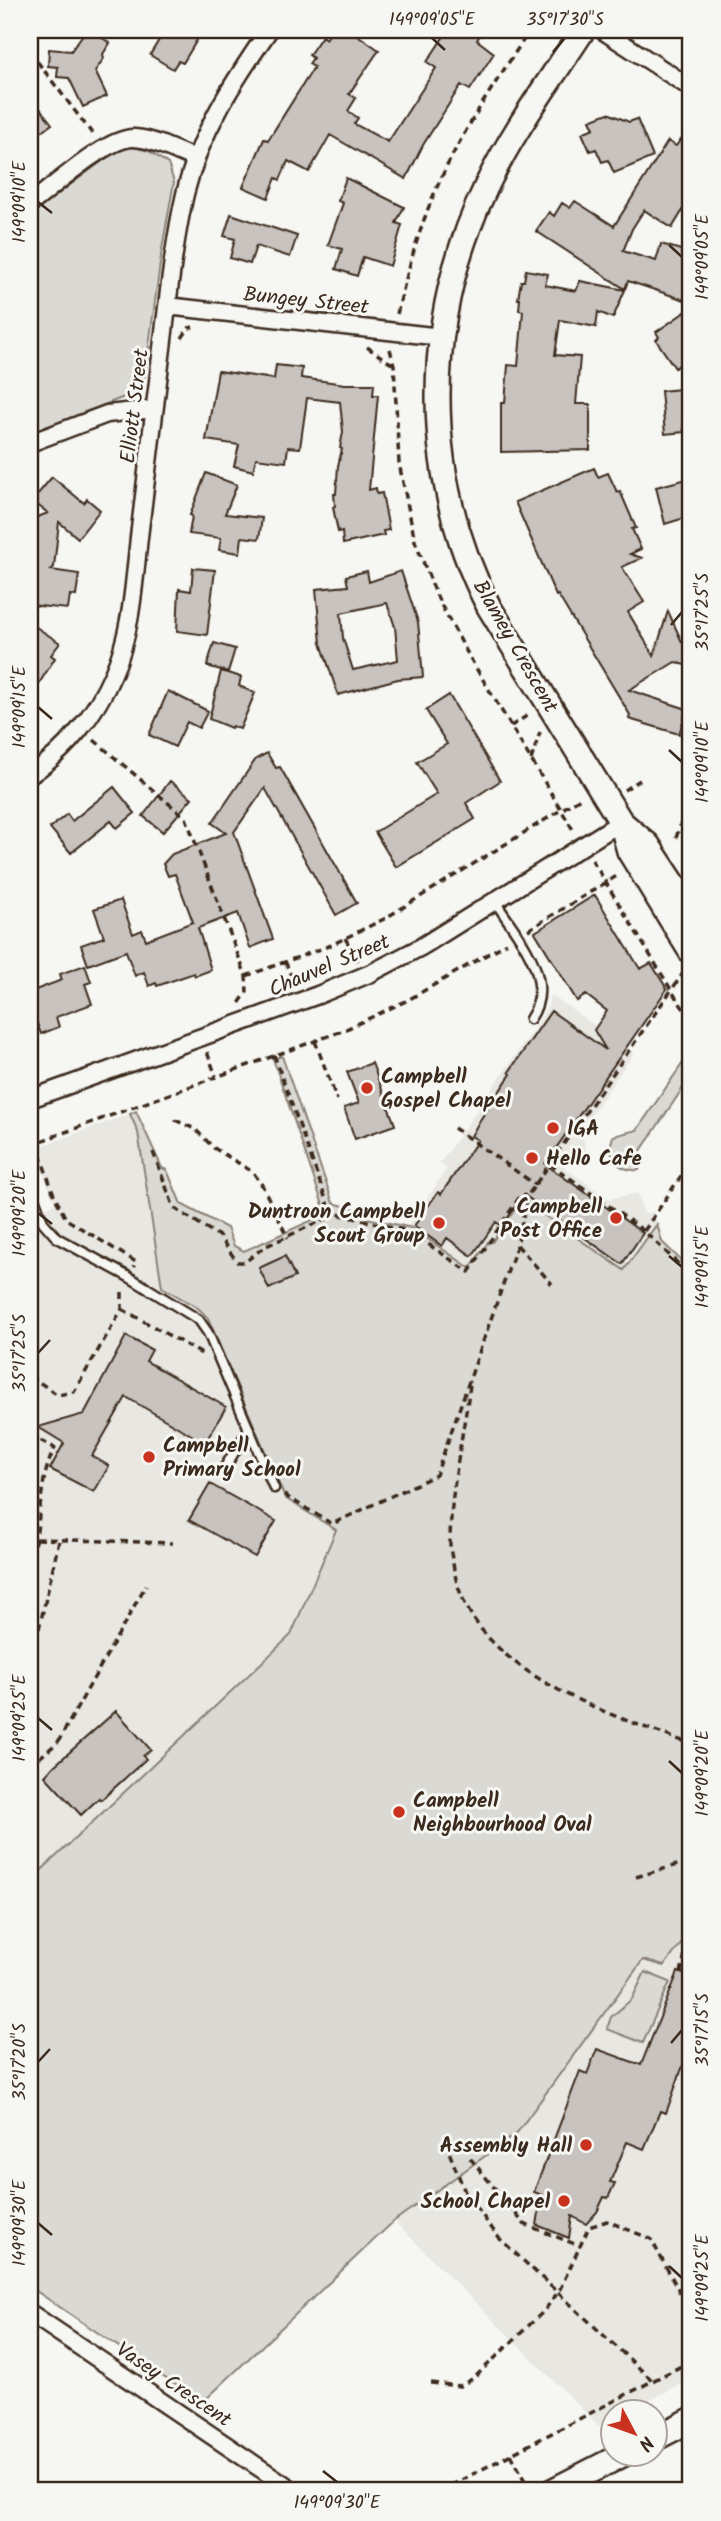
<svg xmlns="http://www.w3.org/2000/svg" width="721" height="2521" font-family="Kalam,sans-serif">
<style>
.built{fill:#e8e7e2}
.green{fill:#dad9d3;stroke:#8a8278;stroke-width:2}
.building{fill:#c8c3be;stroke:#3b2a1e;stroke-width:2;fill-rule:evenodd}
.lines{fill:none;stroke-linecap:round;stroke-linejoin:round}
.lane-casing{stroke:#3b2a1e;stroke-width:13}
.street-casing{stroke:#3b2a1e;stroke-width:21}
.secondary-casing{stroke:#3b2a1e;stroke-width:28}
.path{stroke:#3b2a1e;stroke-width:3.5;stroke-dasharray:7 5;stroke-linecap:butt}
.lane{stroke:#f6f6f2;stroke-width:8}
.street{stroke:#f6f6f2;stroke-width:16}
.secondary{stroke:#f6f6f2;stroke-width:23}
.ticks{fill:none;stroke:#3b2a1e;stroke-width:2.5}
.poi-dot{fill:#c8321e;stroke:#f6f6f2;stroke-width:2.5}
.labels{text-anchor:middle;stroke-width:6;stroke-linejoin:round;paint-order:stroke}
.street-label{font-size:21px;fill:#3b2a1e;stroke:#f6f6f2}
.poi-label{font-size:21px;font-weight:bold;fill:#3b2a1e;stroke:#f6f6f2;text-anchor:start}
.neatline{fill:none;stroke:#3b2a1e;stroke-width:2.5}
.ticks-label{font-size:18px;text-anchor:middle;fill:#3b2a1e}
</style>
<rect width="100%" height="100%" fill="#f6f6f2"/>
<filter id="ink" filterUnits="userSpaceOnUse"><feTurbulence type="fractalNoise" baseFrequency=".0143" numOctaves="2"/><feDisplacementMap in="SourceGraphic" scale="14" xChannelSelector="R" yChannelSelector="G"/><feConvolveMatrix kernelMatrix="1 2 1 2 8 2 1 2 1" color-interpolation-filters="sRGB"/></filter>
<g filter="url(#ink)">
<!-- built -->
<path class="built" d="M550,994l84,59 -52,75 4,24 -23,6 2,10 44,31 29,-6 6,21 9,-2 4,12 -33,47 -102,-71 -52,68 -58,-40 -5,-1 40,-58 -7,-6 101,-144 7,-13z
M130,1114l8,17 24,156 36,21 10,10 77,179 51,33 -45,105 -261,246v-665l25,-13 -13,-33 -11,-14 -1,-6z
M691,1931v448l-65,33h-14v7l-13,7 -205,-205 122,-87 128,-174 40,-23z"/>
<!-- green -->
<path class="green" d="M133,147l16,4 19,13 6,18 -12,67 -17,127 -8,12 -10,8 -97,37v-218l83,-62 11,-5z
M691,1051v25l-55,82 3,12c-21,2 -33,-14 -26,-34l24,-6z
M282,1056l51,147 36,10 -2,5 45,10 58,40 19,-27 3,1 30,-42 102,70 33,-46 5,18 29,28v661l-27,35 -21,-6 -127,174 -122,87 -192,182 -172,-116v-406l261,-246 45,-105 -51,-32 -77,-180 -10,-10 -36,-21 -24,-155 -8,-18 6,-3 26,57 5,2 14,34 46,24 7,18 10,5 82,-37 -53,-155z
M645,1972l25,10 -27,61 -36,-14 4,-12 21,-18z"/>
<!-- building -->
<path class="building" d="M86,30h4l20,13 -7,11 1,4 -9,13 12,25 -24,11 -14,-29 -12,-1 1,-10 -10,-1 1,-17 22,2z
M165,30h38l-20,33 -5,-2 -5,8 -23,-14z
M332,30h18l29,20 -30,44 7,4 -8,13 10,7 -4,6 34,18 48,-74 -9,-6 21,-32h35l-6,10 17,13 -24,37 -9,-5 -38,60 -17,34 -76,-44 -21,37 -21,-11 -8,19 -4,-2 -8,20 -25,-11 21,-48 4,1 46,-73 -5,-3 4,-6 -4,-3 13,-19 4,3z
M30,95l22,29 -22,16z
M608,113l21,9 8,-3 16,38 -39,16 -6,-13 -6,2 -6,-13 -6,2 -8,-18 12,-5 -4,-8z
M681,139l10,7v51l-19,31 -28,-18 -12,19 -9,22 33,10 5,-17 30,9v49l-63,-21 -3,8 -89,-58 13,-19 5,4 8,-13 8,5 5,-7 39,25 54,-85 8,5z
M346,178l58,29 -8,16 6,2 -12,41 -27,-9 -6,19 -21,-7 6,-20 -14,-4 15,-42 -5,-2z
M231,214l66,22 -7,21 -34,-11 -6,18 -20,-6 5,-19 -11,-3z
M526,270l22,4 -3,11 31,6 4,-10 45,9 -12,28 -15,-6 -2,15 -36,-7 -5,35 25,2 -4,47h14v46l-89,2v-49h4l3,-38 10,1 5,-55 -4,-1 1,-11h-2l3,-18h3z
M691,308v48l-16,12 -19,-28 3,-3 -3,-5z
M276,365l26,3 -1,10 44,6h29l-1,11h5l-9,95 7,-2 1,6 5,-1 7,37 -6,1 1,4 -41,9 -1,-13 -4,1 -5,-25 2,-1 -1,-12h2l2,-28 4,-17 -2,-1 3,-16 -3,-30 -33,-4 -7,50 -12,-1 -2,15 -30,-4 -3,13 -19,-5 5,-21 -33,-5 12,-69 56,8z
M691,388v28h-8l1,16 -19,2 -4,-43z
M594,468l4,9 10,-4 9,19 3,-1 16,37 -4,1 9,20 -11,5 12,4 -20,9 22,35 -16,10 26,44 14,-45 14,31 9,-3v28l-16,-5 -46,28 58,19 -8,25 -50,-15 1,-4 -72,-120 -2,1 -41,-94z
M206,473l31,12 -12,29 37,4 -3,21 -17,-2 -2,16 -21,-3 2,-12 -32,-4 3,-18 -2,-1z
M52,477l32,26 3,-4 13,11 -22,28 -19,-16 -5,45 -3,3 28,4 -3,22 -6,-1 -2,14 -38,-4v-85l18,-7 -16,-12z
M691,478v38l-26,8 -9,-37z
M193,568l22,2 -8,65 -30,-4 2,-42 12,2z
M367,571l2,11 32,-11 17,51 5,55 -25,2 -60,16 -17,-52 -5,-54 32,-3 -2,-10zM387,603l8,24 3,33 -45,10 -10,-32 -2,-25z
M30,623l30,20 -9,12 4,3 -25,40z
M214,643l21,6 -7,23 -21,-6z
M221,671l20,6 -2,9 16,7 -15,36 -8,-3 -1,2 -22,-9z
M168,691l40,20 -9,17 -12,-6 -12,25 -26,-12z
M449,695l51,86 -34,22 9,16 -79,48 -21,-35 62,-38 -20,-32 30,-18 -21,-34z
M267,753l9,15 4,-1 77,136 -21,12 -71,-127 -31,44 39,107 -23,9 -12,-35 -40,15 13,42 -16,6 -1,-3 -37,13 -1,-3 -7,3 -5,-14 -9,4 -9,-25 -38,14 -7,-20 23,-8 -10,-28 27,-9 12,34 9,-4 4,10 47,-18 -18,-48 -7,2 -5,-12 9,-10 54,-21 -14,-10 44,-64z
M170,781l22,17 -29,34 -20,-16z
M114,787l21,26 -18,15 -6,-7 -40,32 -21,-25 17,-14 5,7z
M595,895l45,74 11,-6 16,26 -122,175 98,69 -21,31 -98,-69 -22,31 -6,-4 -24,34 -25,-18 -5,8 -28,-20 24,-34 3,2 37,-54 -7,-4 9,-16 31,-46 -2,-2 42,-61 55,39 -12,-20 13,-19 -21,-16 -9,6 -42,-69z
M85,965l6,17 -6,2 7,20 -36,13 3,10 -18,7 -6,-16 -5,2v-28l32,-12 -2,-6z
M372,1063l23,62 -40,14 -11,-31 15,-5 -12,-31z
M285,1256l10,21 -26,12 -10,-21z
M126,1336l26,14 -6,11 80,46 -21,36 -79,-46 -34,59 17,10 -15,26 -44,-23 14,-26 -26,-16 46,-13z
M210,1484l66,37 -21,36 -66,-37z
M116,1711l35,39 -8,6 3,3 -45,41 -2,-2 -18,17 -36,-39 9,-10z
M678,1972l13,5v66l-25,70 -6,-2 -16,38 -17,-7 -17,40 5,1 -7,15 -4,-1 -7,15 -11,12 -14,-8 -3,22 -32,-13 5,-30 -8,-3 46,-121 7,3 10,-25 44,16z"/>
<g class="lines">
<defs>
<path id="lane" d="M495,901c21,34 63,78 35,118
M30,1187l13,35 14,16 72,39 62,38 8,5 9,13 66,155
M223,1470l26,-41"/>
<path id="street" d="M602,30l89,58
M30,204c23,-17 77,-67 104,-66 21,1 43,14 62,21
M167,306l274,31
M30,443l77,-29 47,-5
M30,775c36,-24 66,-61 83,-101 20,-44 21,-97 27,-145 8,-63 15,-126 23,-189 6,-49 11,-98 22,-146 15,-62 49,-113 84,-164
M30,1099l288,-104 53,-22 50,-26 200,-125
M30,2313l264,178"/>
<path id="secondary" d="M583,30c-33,51 -71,102 -97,157 -64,133 -65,289 3,420l132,215 27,23 43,65
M621,822l8,29 62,101
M654,2439l37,-19
M552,2491l72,-37"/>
</defs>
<!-- lane casing -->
<use href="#lane" class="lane-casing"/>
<!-- street casing -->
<use href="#street" class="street-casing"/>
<!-- secondary casing -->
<use href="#secondary" class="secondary-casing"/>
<!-- path -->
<path class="path" d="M30,52l64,84
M397,314c12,-49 25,-97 47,-142 24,-50 56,-96 86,-142
M182,338l7,-10 4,-1
M367,347l25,17
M390,349l4,16 5,98 16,78 9,23 15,37 31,57 105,175
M511,726l19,-12
M94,740l92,78 60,158 1,16 -9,13
M531,760l9,-28
M624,790l16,-10
M676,838l15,-46
M592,860l86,141 13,17
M528,930l92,-56
M345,938l13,23
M285,961l10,24
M246,976l83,-30 55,-27 198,-122
M315,1041l22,59
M207,1052l9,24
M274,1055l58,161 1,-3 76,18 60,41 50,-74 7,-3
M175,1120l20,9 19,19 39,24 9,13 26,53
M454,1128l82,57
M36,1143l18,52 12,24 70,43 -2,5
M30,1145l312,-114 64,-30 101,-58
M153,1152l21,56 45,28 18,26h8l19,-15 68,-31
M550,1164l94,67 47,45
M644,1231l47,-70
M517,1245l35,39
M122,1309l80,45
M30,1376l28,19 16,-3 48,-83v-20
M470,1385c-7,51 -20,107 -20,159 0,8 3,17 4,26 19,103 152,143 237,174
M30,1435l25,13c-18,33 -12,75 -25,111
M284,1495l48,29 104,-49 81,-230 11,-50 156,-223
M37,1539l136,4
M30,1633h8l21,-92
M30,1766l28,-24 88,-157
M636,1877l55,-16
M681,1973l10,-48
M445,2142l20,50 34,46 154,143
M470,2158l54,66 56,22 9,-19 18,-6 44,18 40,74
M431,2383l29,3 14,-8 70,-67 15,-20 21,-45
M511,2454l19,37
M440,2491l251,-130
M521,2491l7,-3"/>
<!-- lane -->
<use href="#lane" class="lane"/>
<!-- street -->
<use href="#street" class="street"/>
<!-- secondary -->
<use href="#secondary" class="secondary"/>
</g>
</g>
<!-- ticks -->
<path class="ticks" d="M432,38l13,12M553,52l12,-14M38,202l14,11M669,245l13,12M671,625l11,-13M38,707l14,12M669,750l13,12M38,1213l14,11M669,1256l13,11M38,1353l12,-13M38,1718l14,12M669,1761l13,12M671,2043l11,-13M38,2062l12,-13M38,2223l14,12M669,2266l13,12M323,2471l14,11"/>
<!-- markers -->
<g class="poi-dot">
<circle cx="367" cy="1088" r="7"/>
<circle cx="553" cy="1128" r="7"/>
<circle cx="532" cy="1158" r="7"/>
<circle cx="616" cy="1218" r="7"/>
<circle cx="439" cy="1223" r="7"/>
<circle cx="149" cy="1457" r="7"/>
<circle cx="399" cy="1812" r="7"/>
<circle cx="586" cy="2145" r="7"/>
<circle cx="564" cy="2201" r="7"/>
</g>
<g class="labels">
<!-- street labels -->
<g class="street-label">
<text transform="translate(306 300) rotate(6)" y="7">Bungey Street</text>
<text transform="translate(134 406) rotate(-83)" y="7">Elliott Street</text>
<text transform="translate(516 646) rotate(60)" y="7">Blamey Crescent</text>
<text transform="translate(329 965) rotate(-23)" y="7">Chauvel Street</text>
<text transform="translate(174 2384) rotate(34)" y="7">Vasey Crescent</text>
</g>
<!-- poi labels -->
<g class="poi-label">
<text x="381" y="1083">Campbell<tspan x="381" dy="24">Gospel Chapel</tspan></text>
<text x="567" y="1135">IGA</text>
<text x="546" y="1165">Hello Cafe</text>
<text x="602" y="1213" text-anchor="end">Campbell<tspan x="602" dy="24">Post Office</tspan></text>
<text x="425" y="1218" text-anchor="end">Duntroon Campbell<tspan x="425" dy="24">Scout Group</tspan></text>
<text x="163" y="1452">Campbell<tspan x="163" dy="24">Primary School</tspan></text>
<text x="413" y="1807">Campbell<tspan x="413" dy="24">Neighbourhood Oval</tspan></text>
<text x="572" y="2152" text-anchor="end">Assembly Hall</text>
<text x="550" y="2208" text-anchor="end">School Chapel</text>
</g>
</g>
<!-- margin -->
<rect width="721" height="2521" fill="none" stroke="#f6f6f2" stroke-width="77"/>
<!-- north arrow -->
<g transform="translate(634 2433) rotate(131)"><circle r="33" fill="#f6f6f2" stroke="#aba49d" stroke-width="2"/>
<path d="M0-5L12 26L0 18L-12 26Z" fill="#c8321e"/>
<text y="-10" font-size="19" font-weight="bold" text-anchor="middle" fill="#3b2a1e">N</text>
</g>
<rect x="38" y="38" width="644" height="2444" class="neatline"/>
<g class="ticks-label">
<text x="432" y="25">149°09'05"E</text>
<text x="565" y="25">35°17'30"S</text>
<text transform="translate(19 202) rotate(-90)" y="6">149°09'10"E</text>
<text transform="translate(702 257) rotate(-90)" y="6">149°09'05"E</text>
<text transform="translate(702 612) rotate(-90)" y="6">35°17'25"S</text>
<text transform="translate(19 707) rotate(-90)" y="6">149°09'15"E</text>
<text transform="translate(702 762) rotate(-90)" y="6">149°09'10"E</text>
<text transform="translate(19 1213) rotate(-90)" y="6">149°09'20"E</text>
<text transform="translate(702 1267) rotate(-90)" y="6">149°09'15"E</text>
<text transform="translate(19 1353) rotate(-90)" y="6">35°17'25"S</text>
<text transform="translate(19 1718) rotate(-90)" y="6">149°09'25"E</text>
<text transform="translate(702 1773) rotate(-90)" y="6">149°09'20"E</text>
<text transform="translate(702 2030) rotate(-90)" y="6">35°17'15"S</text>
<text transform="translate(19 2062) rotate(-90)" y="6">35°17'20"S</text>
<text transform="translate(19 2223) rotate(-90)" y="6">149°09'30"E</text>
<text transform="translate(702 2278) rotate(-90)" y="6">149°09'25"E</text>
<text x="337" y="2508">149°09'30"E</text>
</g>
</svg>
